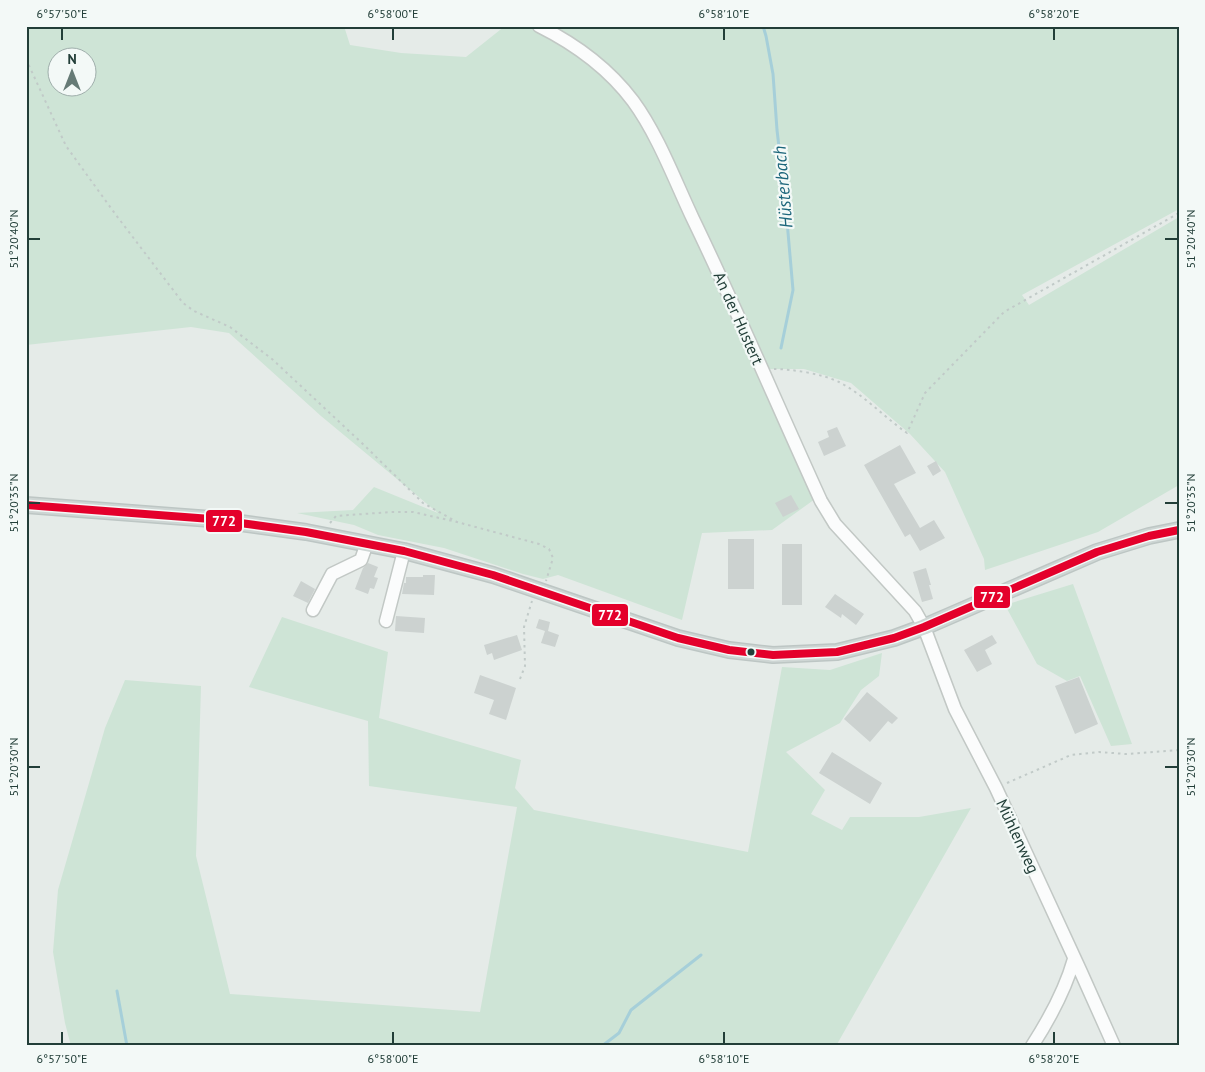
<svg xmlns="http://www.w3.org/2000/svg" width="1205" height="1072" font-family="'PT Sans',sans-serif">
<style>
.green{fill:#cee4d6;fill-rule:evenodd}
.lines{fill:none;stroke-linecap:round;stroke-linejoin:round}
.stream{stroke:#a6cfd9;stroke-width:3}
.building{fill:#ccd2d0}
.minor-casing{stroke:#c2c8c5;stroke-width:15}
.major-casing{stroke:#bdc6c4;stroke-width:18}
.path{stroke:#c1cac8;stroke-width:2;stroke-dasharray:2.5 4;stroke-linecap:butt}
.minor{stroke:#fbfcfc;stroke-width:12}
.major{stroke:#ced6d4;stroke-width:15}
.bus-1-casing{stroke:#f3f9f7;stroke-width:11}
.bus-1{stroke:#e4002b;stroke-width:8}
.ticks{fill:none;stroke:#223e38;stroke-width:2}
.bus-dot{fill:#223e38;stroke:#f3f9f7;stroke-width:2}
.labels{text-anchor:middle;stroke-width:4.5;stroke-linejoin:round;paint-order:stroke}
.street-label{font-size:16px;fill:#223e38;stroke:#f3f9f7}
.water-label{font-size:18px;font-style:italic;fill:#1c667b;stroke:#f3f9f7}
.line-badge{stroke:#f3f9f7;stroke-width:2}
.badge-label{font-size:14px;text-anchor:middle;font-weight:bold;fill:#fff}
.neatline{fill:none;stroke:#223e38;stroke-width:2}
.ticks-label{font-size:12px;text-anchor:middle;fill:#223e38}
</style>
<rect width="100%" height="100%" fill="#e5ebe8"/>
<!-- green -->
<path class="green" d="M26,26h318l6,19 51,8 65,4 39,-31h674v183l-157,86 7,10 150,-88v268l-81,47 -113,38 -1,-11 -39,-87 -35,-38 -59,-51 -47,-14h-43l54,130 -43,31 -70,3 -20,87 -124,-45 -15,4 -20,-5 -79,-26 -66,-13 -24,-10 -57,-12 56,-3 21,-23 64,26 -117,-97 -92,-83 -38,-6 -165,18zM58,58h30v30h-30z
M1073,584l59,160 -21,2 -31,-70 -13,5 -30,-17 -32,-59z
M282,617l106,35 -9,66 142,42 -6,28 19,22 214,42 34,-185 48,3 52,-17 -3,23 -18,14 -21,33 -54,29 39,38 -14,24 31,16 8,-13h69l52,-9 -135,238h-765l-6,-23 -12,-71 5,-62 47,-162 20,-48 76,6 -5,170 34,138 250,18 37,-205 -148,-21 -1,-65 -119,-34z"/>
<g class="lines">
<!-- stream -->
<path class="stream" d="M763,26l3,10 7,38 4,56 8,68 8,92 -12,58
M117,991l10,55
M602,1046l17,-13 12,-23 70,-55"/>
</g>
<!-- building -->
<path class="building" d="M837,427l9,19 -22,10 -6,-14 11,-5 -2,-6z
M900,445l16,28 -22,11 26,44 14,-8 11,18 -25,13 -10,-17 -5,3 -41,-72z
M936,461l5,10 -8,5 -6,-10z
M791,495l8,14 -16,8 -8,-14z
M728,539h26v50h-26z
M782,544h20v61h-20z
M368,563l10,4 -4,10 4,1 -4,11 -4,-1 -2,6 -13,-5 8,-21z
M926,568l5,17h-2l4,14 -11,3 -9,-30z
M423,575h12l-1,20 -32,-1 2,-11h2v-6h17z
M301,581l14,8 -7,14 -15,-7z
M835,594l29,20 -8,11 -14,-11 -1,4 -16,-11z
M396,616l29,2 -1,15 -29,-2z
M539,619l11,3 -2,9 11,4 -4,12 -14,-4 4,-12 -9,-3z
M517,635l5,15 -28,10 -2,-7 -5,2 -3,-10z
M992,635l5,8 -12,7 7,14 -15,8 -13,-22z
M480,675l36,13 -10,32 -17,-6 5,-14 -20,-7z
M1079,677l19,47 -23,10 -20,-48z
M867,692l31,26 -6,6 -4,-3 -18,21 -26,-23z
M832,752l50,31 -12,21 -51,-31z"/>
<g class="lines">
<defs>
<path id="minor" d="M539,26c36,18 70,43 94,75 25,34 42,80 60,118 45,93 85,188 128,282l14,23 80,87 9,16 31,82 41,79 84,182 34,76
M313,610l19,-36 29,-14 6,-17
M386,621l18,-70
M1032,1046c18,-28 33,-55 42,-87"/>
<path id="major" d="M26,505l185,14 95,13 98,19 89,24 185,63 51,12 44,5 64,-3 57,-14 30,-11 173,-75 52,-16 30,-6"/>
</defs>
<!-- minor casing -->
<use href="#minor" class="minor-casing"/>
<!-- major casing -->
<use href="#major" class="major-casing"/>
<!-- path -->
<path class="path" d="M26,59l40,87 50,69 67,88 11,8 36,16 42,32 93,87 58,57 34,19
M774,369c18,0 49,5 65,13 25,13 45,35 68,51l18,-40 79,-81 175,-99
M330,523l6,-7 55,-4h22l44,10 82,22 10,5 4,9 -7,23
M520,679l5,-13 -1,-39 8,-26
M1007,783l64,-28 28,-3 27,2 53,-4"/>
<!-- minor -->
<use href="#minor" class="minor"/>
<!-- major -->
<use href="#major" class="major"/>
<defs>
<path id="bus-1" d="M26,505l185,14 95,13 98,19 89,24 185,63 51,12 44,5 64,-3 57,-14 30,-11 173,-75 52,-16 30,-6"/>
</defs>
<!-- bus-1 casing -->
<use href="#bus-1" class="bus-1-casing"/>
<!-- bus-1 -->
<use href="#bus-1" class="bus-1"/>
</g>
<!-- ticks -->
<path class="ticks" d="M62,28v12M393,28v12M724,28v12M1054,28v12M28,239h12M1165,239h13M28,503h12M1165,503h13M28,767h12M1165,767h13M62,1032v12M393,1032v12M724,1032v12M1054,1032v12"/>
<!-- markers -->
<circle class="bus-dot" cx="751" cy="652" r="4.5"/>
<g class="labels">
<!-- street labels -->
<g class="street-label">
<text transform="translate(739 318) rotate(66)" y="6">An der Hustert</text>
<text transform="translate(1018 836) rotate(65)" y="6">Mühlenweg</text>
</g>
<!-- water labels -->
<g class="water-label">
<text transform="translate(783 187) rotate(-95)" y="6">Hüsterbach</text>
</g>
</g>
<g class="line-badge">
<rect x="205" y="509" width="38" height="24" rx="5" fill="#e4002b"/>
<rect x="973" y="585" width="38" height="24" rx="5" fill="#e4002b"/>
<rect x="591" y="603" width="38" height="24" rx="5" fill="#e4002b"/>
</g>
<g class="badge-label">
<text x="224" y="526">772</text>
<text x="992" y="602">772</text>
<text x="610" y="620">772</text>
</g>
<!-- border -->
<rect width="1205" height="1072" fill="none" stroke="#f3f9f7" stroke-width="55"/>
<!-- north arrow -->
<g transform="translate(72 72)"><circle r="24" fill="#f3f9f7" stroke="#9faeab"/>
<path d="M0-4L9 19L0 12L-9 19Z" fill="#667b76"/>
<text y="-8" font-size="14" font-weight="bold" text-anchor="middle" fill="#223e38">N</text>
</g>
<rect x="28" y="28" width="1150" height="1016" class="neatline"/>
<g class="ticks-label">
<text x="62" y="18">6°57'50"E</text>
<text x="393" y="18">6°58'00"E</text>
<text x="724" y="18">6°58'10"E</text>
<text x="1054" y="18">6°58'20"E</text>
<text transform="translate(14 239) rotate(-90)" y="4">51°20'40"N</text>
<text transform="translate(1191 239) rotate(-90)" y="4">51°20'40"N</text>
<text transform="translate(14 503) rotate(-90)" y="4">51°20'35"N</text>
<text transform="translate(1191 503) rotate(-90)" y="4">51°20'35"N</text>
<text transform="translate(14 767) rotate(-90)" y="4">51°20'30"N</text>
<text transform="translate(1191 767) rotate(-90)" y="4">51°20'30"N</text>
<text x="62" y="1063">6°57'50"E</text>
<text x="393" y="1063">6°58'00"E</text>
<text x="724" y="1063">6°58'10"E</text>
<text x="1054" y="1063">6°58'20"E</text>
</g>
</svg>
